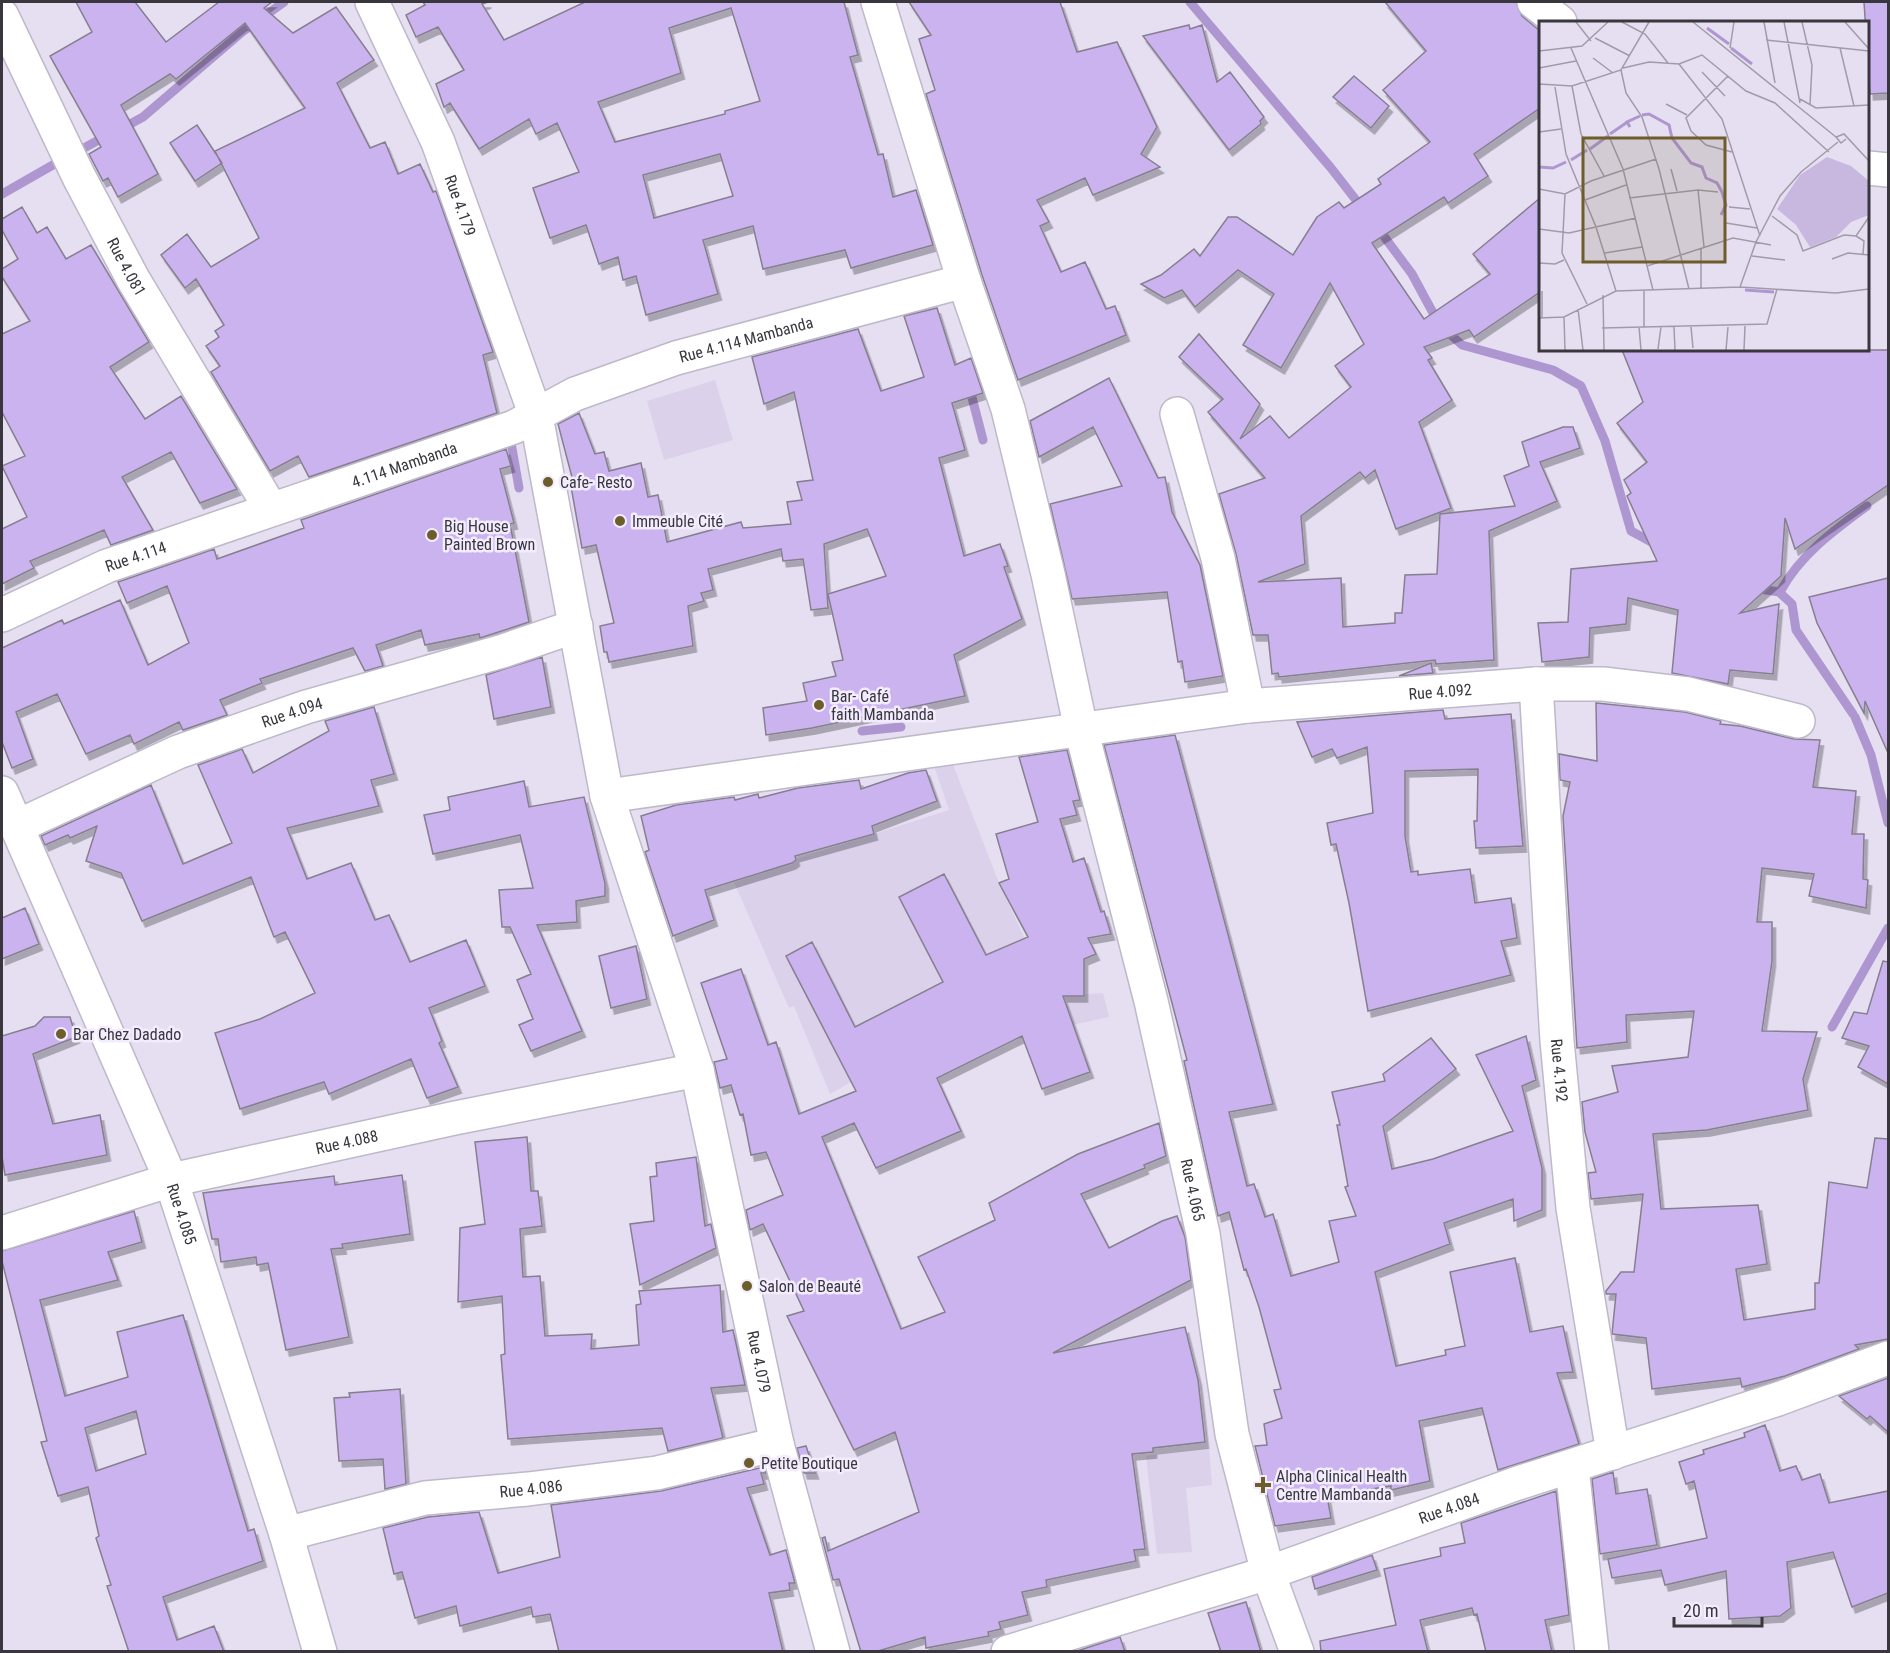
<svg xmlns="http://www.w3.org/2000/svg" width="1890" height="1653" font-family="'Roboto Condensed',sans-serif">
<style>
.built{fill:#dbd1ea}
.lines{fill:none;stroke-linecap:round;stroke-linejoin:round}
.stream{stroke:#ae96d1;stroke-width:9}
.building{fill:#cbb3f0;stroke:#867f90;stroke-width:1.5;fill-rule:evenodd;filter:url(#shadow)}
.minor-casing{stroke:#beb8ca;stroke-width:36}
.minor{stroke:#fff;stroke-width:33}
.poi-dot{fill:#6c5d2a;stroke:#f3ecff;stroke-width:2}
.labels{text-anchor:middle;stroke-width:5;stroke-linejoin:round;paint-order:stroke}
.street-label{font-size:16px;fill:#39363d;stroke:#f3ecff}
.poi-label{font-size:16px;fill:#39363d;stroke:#f3ecff;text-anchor:start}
.inset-river{fill:none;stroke:#ae96d1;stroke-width:3}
.inset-road{fill:none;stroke:#a19ba9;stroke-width:1.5}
.view{fill:#6c5d2a;fill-opacity:0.15;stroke:#6c5d2a;stroke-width:3}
.inset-edge{fill:none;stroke:#39363d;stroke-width:3}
</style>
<defs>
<filter id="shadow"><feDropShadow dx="3.5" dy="6" stdDeviation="0" flood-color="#0004"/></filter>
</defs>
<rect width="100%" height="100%" fill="#e6dff1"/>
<!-- built -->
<path class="built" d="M715,380l18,60 -69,20 -17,-59z
M950,757l49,126 26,56 -7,3 44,54 41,-3 6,24 -232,50 -47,27 -36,-88 -5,2 -55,-126 15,-5v-3l200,-64 -17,-50z
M1209,1448l3,37 -26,3 6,64 -35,2 -11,-98z"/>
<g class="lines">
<!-- stream -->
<path class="stream" d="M1190,2l141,166 32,41
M121,129l22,-12 99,-85 42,-30
M73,154l33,-18
M2,194l63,-36
M1377,227l35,47 27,50 23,21 91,25 28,16 24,55 26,90 26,14
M969,386l14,54
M508,437h2l9,51
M1754,588l25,4 13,12 4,26 57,84
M1780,592c20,-37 53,-61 87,-86
M1855,717l16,38 17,68
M862,731l39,-4
M1832,1027l56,-99"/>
</g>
<!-- building -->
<path class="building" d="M76,2h59l31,40 53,-40h53l-8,6 29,25 43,-26 38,53 -37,23 33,65 15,-6 13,32 22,-10 13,28 3,-1 57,161 -10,3 14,58 -188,64 -11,-21 -28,15 -59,-99 9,-6 -14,-20 13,-9 -4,-6 9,-6 -28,-46 -11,9 -24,-33 26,-21 24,33 48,-29 -44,-87 90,-43 -60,-85 -69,56 -6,-5 -49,31 37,69 -40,23 -10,-19 -5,3 -14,-27 12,-7 -51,-91 42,-24z
M423,2h65l-6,2 22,36 81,-38h259l14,53 -8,2 28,98 5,-1 10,43 23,-7 17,55 -82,23 -6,-18 -82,19 -10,-43 -50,14 15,54 -72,21 -10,-39 -13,4 -5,-23 -19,7 -13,-39 -36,13 -17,-50 46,-16 -22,-49 -21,11 -7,-15 -50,30 -29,-46 -6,4 -8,-23 28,-14 -26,-43 -22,10 -10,-22 19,-10zM731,8l29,93 -35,10v3l-110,28 -17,-40 83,-29 -12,-45zM720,154l13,42 -79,22 -11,-43z
M909,2h151l17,50 40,-10 40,85 -16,27 19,13 -67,28 -8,-17 -48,22 12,22 -9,4 21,46 24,-10 21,47 9,-3 11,29 -108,45 -36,-105 -56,-181 9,-4 -16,-51 12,-4z
M1385,2h131l6,14 18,15v77l-66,46 14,22 -40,27 -4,-6 -72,46 52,76 66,-45 -17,-20 67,-56v94l-66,45 -5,-7 -45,17 8,11 -4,2 24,40 -33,22 32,86 -55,21 -21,-59 -10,8 -5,-6 -59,44 4,48 -47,18 83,-4 2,49 52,-4v-10h7l3,-38 32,-1 3,-60 75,-8 -11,-30 25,-10 -7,-24 41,-15h10l7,21 -40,14 17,39 -68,30 5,129 -58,4 -1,-4 -156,17 -1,-4 -6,1 -4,-39h-15l-17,-81 -17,-60 46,-16 -57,-66 15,-13 -44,-42 20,-23 61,70 -20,35 30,-23 19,22 62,-51 -16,-21 29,-22 -34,-61 -49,85 -38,-23 31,-51 -36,-24 -43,37 -13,-17 -18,8 -23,-14 20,-9 33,-26 6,7 28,-39h9l56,38 24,-38 22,-15 5,6 37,-24 -3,-5 52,-37 -47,-52 43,-39z
M1864,2h24v91l-18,1z
M1189,25l1,4 12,-4 15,57 13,-10 34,45 -4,4 1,3 -32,26 -86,-114z
M1354,76l35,30 -18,22 -38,-31z
M197,125l25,38 -27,18 -25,-38z
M22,207l15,26 10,-6 19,32 25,-14 58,97 -39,25 35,52 36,-23 56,93 -37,14 -29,-51 -49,25 31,53 -42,15 -7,-15 -74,31 4,7 -32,16v-55l25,-12 -25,-51 23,-10 -23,-44v-78l28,-13 -28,-44v-8l16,-10 -16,-29v-11z
M937,308l18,57 16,-7 12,35 -31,10 13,47 -26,8 25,98 36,-12 8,22 -4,1 18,52 -68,36 11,41 -153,32 -46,7 -3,-27 44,-7 -4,-18 33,-7 -4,-14 11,-2 -15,-66 58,-18 -19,-47 -43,15 4,64 -17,2 -8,-51 -20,2 -2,-12 -73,20 5,21 -12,3 3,8 -16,5 5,40 -84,16 -2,-10h-3l-4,-26 14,-3 -18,-78 -14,3 -12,-67h3l-15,-57 21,-11 16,41 9,-2 5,19 32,-8 7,34 10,-2 9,47 74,-20 2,6 48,-4 -4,-22 15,-2 -5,-18 16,-2 -19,-88 -30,12 -12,-47 106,-28 23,62 43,-14 -20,-61z
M1622,350h266v135l-93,64 -10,-31 -4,58 -41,37 39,-9 -6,70 -43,-4 -2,14 -56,-11 6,-63 -50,-12 -2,26 -36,4 -1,29 -47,5 -4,-39 30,-1 3,-53 86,-8 -30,-65 4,-3 -7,-13 23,-18 -30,-39 26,-21z
M1109,378l49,100 7,-1 7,35 28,53 23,111 -38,6 -3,-21 -4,1 -11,-70 -95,7 -22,-95 72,-18 -29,-59 -54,30 -9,-36z
M506,449l5,17 -11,3 14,54 -4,1 19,98 -49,16 -1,-4 -54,11 -4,-15 -45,15 7,21 -18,5 -12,-23 -93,31 2,4 -42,17 7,15 -44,15 -4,-8 -45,22 -4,-9 -44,19 -29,-60 -41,18 17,47 -21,9 -10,-26v-94l60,-28 2,4 56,-24 28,65 41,-22 -22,-57 -40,17 -9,-21 96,-33 3,10 87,-31 -3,-8z
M1888,578v175l-23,-52 -1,12 -47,-90 -8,-26z
M542,657l9,50 -57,12 -8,-44z
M1431,663l2,10 -34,3z
M1596,703l89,9 36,9 -1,3 20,2 54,13 26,1 -7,47 43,4 -4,43h12l-1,45 5,1 -2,28 -57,-12 5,-22 -52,-6 -5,54h15v39l-10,70 55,1 -14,47 5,31 -101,20 -54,4 8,75 97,-4 9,59 -31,5 8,51 71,-11v-26h4l10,-101 38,6 8,-50 13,1v200l-33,6 4,4 -74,27 -43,11 -2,-9 -88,11 -6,-51 -34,-4 4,-40h-10v-3l15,-19h13l9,-78 -52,5 -3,-26 8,-1 -11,-40 -3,-30 36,-10 -6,-26 76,-9 6,-46 -68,4 1,27 -50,6 -14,-232 7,-34 -10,-2 -1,-26 38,7z
M374,707l20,67 -23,6 8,26 -92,22 20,51 44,-16 24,57 14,-5 21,47 56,-22 19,46 -56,22 13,33 -3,2 19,44 -31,11 -16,-39 -82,35 -5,-12 -84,27 -25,-76 45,-14 55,-26 -30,-61 -11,5 -23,-60 -109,44 -21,-48 -35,-12 11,-35 -27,12 -2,-3 -23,10 -4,-9 110,-51 32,79 49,-21 -34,-78 44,-16 11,24 76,-42 -4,-10z
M1443,710l2,9 66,-5 12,132 -47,2 -2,-27h3l1,-52 -73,2v65l6,36 7,-1v4l52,-6 5,34 36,-5 6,40 -16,3 10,34 -143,36 -19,-108 -13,-59 -5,1 -4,-22 46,-10 -6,-66 -30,11 -5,-9 -20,8 -15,-35z
M1175,735l98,369 -44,8 18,74 7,-2 11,33 8,-3 18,62 48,-14 -10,-41 27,-5 -11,-29 3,-1 -11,-61h3l-8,-33 53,-11 -2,-7 48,-36 25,31 -73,57 9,43 41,-10 80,-28 -37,-76 50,-19 10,44 -14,6 20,82v42l-28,11 -1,-22 -69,24 6,21 -75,28 21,94 50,-11 -1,-5 20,-4 -15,-74 65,-14 15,74 33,-6 10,46 -16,1 22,71 -81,26 -16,-62 -63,13 11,60 -39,9v-4l-64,10 4,22 -56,8 -20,-80 12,-1 -3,-21 18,-6 -8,-28 7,-1 -22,-82 -13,-38 -2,1 -15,-58 -11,4 -34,-155 3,-1 -83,-315z
M1067,750l13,50 -7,1 4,14 -17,4 13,43 11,-4 17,54 3,-1 7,23 -23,4 8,16 -12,5v37h-21l27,76 -48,17 -20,-53 -85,42 24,53 -85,37 -22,-45 -32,14 79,192 44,-17 -27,-55 77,-37 -6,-17 89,-49 81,-31 7,33 -22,9 1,3 -64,26 28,54 53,-27 15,-5 8,21 6,43 -138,73 132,-26 13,53 7,62 -52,6v4l-21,2 13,95 -11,1 2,11 -90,19 1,7 -25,5 6,23 -29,7 2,7 -13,3 1,4 -63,12 -1,-11 -50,15h-14l-22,-73 -6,1 -11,-42 3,-1 3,14 91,-39 -24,-80 -41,18 -67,-134 17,-5 -41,-87 -13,6 -4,-20 37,-15 -17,-43 -15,3 -8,-41 -3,1 -9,-30 -11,3 -6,-26 13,-3 -26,-76 40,-14 27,76 8,-3 23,72 57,-23 -70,-135 26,-14 43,85 88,-45 -44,-85 45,-23 42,81 42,-18 -29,-54 10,-4 -13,-45 42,-12 -19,-65z
M926,770l11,31 -65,25 2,8 -79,22 1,4 -4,3 -87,27 9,30 -41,16 -28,-84 4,-2 -8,-34 35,-11 58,-8 1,3 23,-6 1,4 39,-10 61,-8 2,9 47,-16z
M524,781l5,26 55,-10 21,86v13l-29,5 1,21 -40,3 45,106 -51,20 -12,-26 14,-6 -16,-39 14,-6 -21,-47h-8l-3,-37 34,-2 -13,-53 -87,19 -9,-39 26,-5 -2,-13z
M25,908l14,36 -37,15v-41z
M636,946l11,53 -36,9 -12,-52z
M1883,961l5,1v122l-30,-17 11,-21 -27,-8 12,-26 13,2z
M44,1017h26l6,20 -43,17 20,70 47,-9 7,40 -102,20 -3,-19v-120l33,-10z
M527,1137l4,54h7l4,35 -22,3 3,48 17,-1 5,60 47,-2 -1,15 48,-4 -3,-40 5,-1 -2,-13 81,-6 3,47 10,-2 12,55 -34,3 12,50 -55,13 -6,-23 -154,11 -7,-84 4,-1 -3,-58 -44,6 2,-74 25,-4 -10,-82z
M696,1157l9,69 6,-2 5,24 -76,37 -10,-61 24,-3 -4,-44 7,-1 -1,-13z
M402,1175l8,59 -68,10 1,4 -12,1 18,88 -63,13 -18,-87 -11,2 -1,-8 -35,5 -3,-23h-6l-9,-46 131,-17 1,9z
M134,1211l8,31 -34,10 10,28 -78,20 25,96 63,-19 -11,-45 66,-17 65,216 6,-2 9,32 -100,36 14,43 37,-14 10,26h-95l-22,-66 4,-1 -15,-47 3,-2 -11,-49 -30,9 -17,-54 6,-1 -45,-180v-10zM136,1411l10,43 -50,17 -11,-43z
M1888,1378v54l-18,-16 -3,3 -28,-23z
M400,1389l6,95 -21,5 -2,-30 -44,2 -5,-63 16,-1 -1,-4z
M1765,1425l15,46 16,-5 6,14 18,-6 9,29 59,-12v102l-36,14 -19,-55 -46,10 4,46 -11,8 -51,3 -3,-48 -61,14 -4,-15 -49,8 -4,-19 99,-21 -13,-57 -8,3 -7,-22 25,-8 -1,-4 42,-13 -1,-4z
M806,1446l9,27h-11l-7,-25z
M764,1467l2,6h-5l3,11 -17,4 23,67 16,-5 9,33h-6l1,7 -21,3 14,59h-224l-9,-38 -17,3 -2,-10 -71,19 -4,-20 -41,12 -13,-46 -8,2 -11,-46 45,-11 51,-5 19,61 62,-16 -9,-52 110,-14z
M1613,1472l3,22 31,-5 10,56 -57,9 -8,-75z
M1556,1491l13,124 -24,5 7,32h-66l-9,-38 -3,1 -2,-7 -52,12 8,32h-107l-1,-11 76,-16 -12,-56 57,-13 -1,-8 25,-5 -4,-20z
M1372,1555l5,15 -62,19 -3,-12z
M1246,1602l15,50h-40l-13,-39z
M1120,1637l5,15h-51z"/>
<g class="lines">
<defs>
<g id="minor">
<path id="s1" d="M372,2l66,140 98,274 71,380 90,274 80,374 56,208"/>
<path id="s2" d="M878,2l86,279 44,128 40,165 33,155 70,272 52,233 29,200 36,139 29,79"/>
<path d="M1534,2l26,20"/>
<path id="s3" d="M2,16l77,161 54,102 138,230"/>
<path d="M1868,168l20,2"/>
<path d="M1177,414l41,144 30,148"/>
<path id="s4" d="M2,615l105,-49 407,-139 61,-33 101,-36 288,-77"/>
<path id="s5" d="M1536,684l21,357 16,167 40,245"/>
<path id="s6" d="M2,793l169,387 115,354 34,118"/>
<path id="s7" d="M607,796l641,-90 288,-22h67l85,10 110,27"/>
<path id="s8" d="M18,826l160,-74 128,-45 197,-56 73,-25"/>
<path id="s9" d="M2,1233l169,-53 284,-62 242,-48"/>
<path d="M1572,1467l20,185"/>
<path id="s10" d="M286,1534l139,-36 103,-9 129,-16 120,-29"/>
<path id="s11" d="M1008,1652l260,-79 247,-89 263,-85 110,-41"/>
</g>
</defs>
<!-- minor casing -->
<use href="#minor" class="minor-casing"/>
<!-- minor -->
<use href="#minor" class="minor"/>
</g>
<!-- markers -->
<g class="poi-dot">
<circle cx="548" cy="482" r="6"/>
<circle cx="620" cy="521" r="6"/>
<circle cx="432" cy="535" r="6"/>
<circle cx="819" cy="705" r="6"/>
<circle cx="61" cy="1034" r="6"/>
<circle cx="747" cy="1286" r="6"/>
<circle cx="749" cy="1463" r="6"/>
<path d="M1260 1476h6v6h6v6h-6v6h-6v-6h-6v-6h6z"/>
</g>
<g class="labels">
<!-- street labels -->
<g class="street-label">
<text dy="6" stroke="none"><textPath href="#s1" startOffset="222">Rue 4.179</textPath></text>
<text dy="6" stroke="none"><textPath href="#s3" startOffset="280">Rue 4.081</textPath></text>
<text dy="6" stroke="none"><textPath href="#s4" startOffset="795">Rue 4.114 Mambanda</textPath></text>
<text dy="6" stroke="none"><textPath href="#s4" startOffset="430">4.114 Mambanda</textPath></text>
<text dy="6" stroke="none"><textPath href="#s4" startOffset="146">Rue 4.114</textPath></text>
<text dy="6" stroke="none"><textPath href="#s7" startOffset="840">Rue 4.092</textPath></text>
<text dy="6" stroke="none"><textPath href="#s8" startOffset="297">Rue 4.094</textPath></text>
<text dy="6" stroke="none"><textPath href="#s5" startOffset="387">Rue 4.192</textPath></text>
<text dy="6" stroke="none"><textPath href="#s9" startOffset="357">Rue 4.088</textPath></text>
<text dy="6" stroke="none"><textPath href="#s2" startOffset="1230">Rue 4.065</textPath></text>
<text dy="6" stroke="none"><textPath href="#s6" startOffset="458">Rue 4.085</textPath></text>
<text dy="6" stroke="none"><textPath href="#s1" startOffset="1419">Rue 4.079</textPath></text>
<text dy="6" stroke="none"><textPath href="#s10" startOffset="250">Rue 4.086</textPath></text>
<text dy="6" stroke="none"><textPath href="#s11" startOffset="464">Rue 4.084</textPath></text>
</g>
<!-- poi labels -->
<g class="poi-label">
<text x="560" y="488">Cafe- Resto</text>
<text x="632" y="527">Immeuble Cité</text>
<text x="444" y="532">Big House<tspan x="444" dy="18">Painted Brown</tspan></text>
<text x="831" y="702">Bar- Café<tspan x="831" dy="18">faith Mambanda</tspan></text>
<text x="73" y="1040">Bar Chez Dadado</text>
<text x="759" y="1292">Salon de Beauté</text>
<text x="761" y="1469">Petite Boutique</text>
<text x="1276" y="1482">Alpha Clinical Health<tspan x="1276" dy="18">Centre Mambanda</tspan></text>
</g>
</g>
<!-- overview -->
<g transform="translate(1539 21)">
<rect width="330" height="330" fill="#e6dff1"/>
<path d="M288,136l24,9 18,15v34l-18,7 -15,15 -26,10 -14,-22 -19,-16 23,-34z" fill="#c8b8e0"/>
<path class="inset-river" d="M168,7l22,16M192,27l21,16M103,94l7,-1 20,11 3,13 19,25 11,4 4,11 11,5 5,9M91,106l-3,-5 13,-6M71,113l16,-11M51,128l18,-13M32,139l16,-10M0,146l14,1 13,-6M182,194l5,-10 -4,-13M206,269l29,2"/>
<path class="inset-road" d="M37,1l15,19M83,1l23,12 23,29M154,1l143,115M225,1l11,61M245,1l16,81M263,1l10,43 -2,40M306,1l24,27M56,17l35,18M227,19l103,11M32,27l52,121 30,121M191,27l4,-26M301,27l14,58M0,30l43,-5 26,-24M54,37l20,15M140,43l43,55 38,117M0,47l37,-7M84,47l26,-6 30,2 23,-9 44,36 29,12 54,49M82,49l5,23 16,24 17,52 30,120M163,51l23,24M189,55l-42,42 5,13 15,14 26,7M0,63l33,2 49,-16 28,-48M33,65l9,48 23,42M16,66l11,67 30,73 20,64M261,78l16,9 53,-3M127,83l21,11M0,111l22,-3M307,118l-5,4 -5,-6 8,-3 25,27M132,148l6,22M0,168l26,5 26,-13 65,-22M159,169l6,57M26,173l-3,59 25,51M90,177l69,-8 20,2M46,179l41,-15M190,186l21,2M233,195l25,19 6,16 41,-16 12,1 13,-19M187,202l31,5M0,208l30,4 67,-15M317,215l8,5 -1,13M66,232l37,-6M213,235l33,4M293,238l16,-6 21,2M0,242l16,1 9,-4M108,245l86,-28 38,7M201,266l16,-45 24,-46 21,-24 37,-30M162,268v-41M105,269v37M3,270v27M64,274l1,55M39,288l5,41M25,296l1,33M0,297l25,-1 52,-26 124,-4 96,6 33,-4M100,306l2,23M135,306l1,23M152,306l2,21M63,307l165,-4 10,-35M119,328l3,-22M187,329l2,-23M205,329l1,-24"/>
<path class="view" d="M44,117h142v124h-142z"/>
<rect width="330" height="330" class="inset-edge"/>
</g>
<!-- border -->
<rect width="1890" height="1653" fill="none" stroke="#39363d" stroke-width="6"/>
<!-- scale -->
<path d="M1674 1617v9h88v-9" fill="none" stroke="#39363d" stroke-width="3"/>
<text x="1683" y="1617" font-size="18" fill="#39363d" stroke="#f3ecff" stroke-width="4.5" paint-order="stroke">20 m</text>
</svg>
